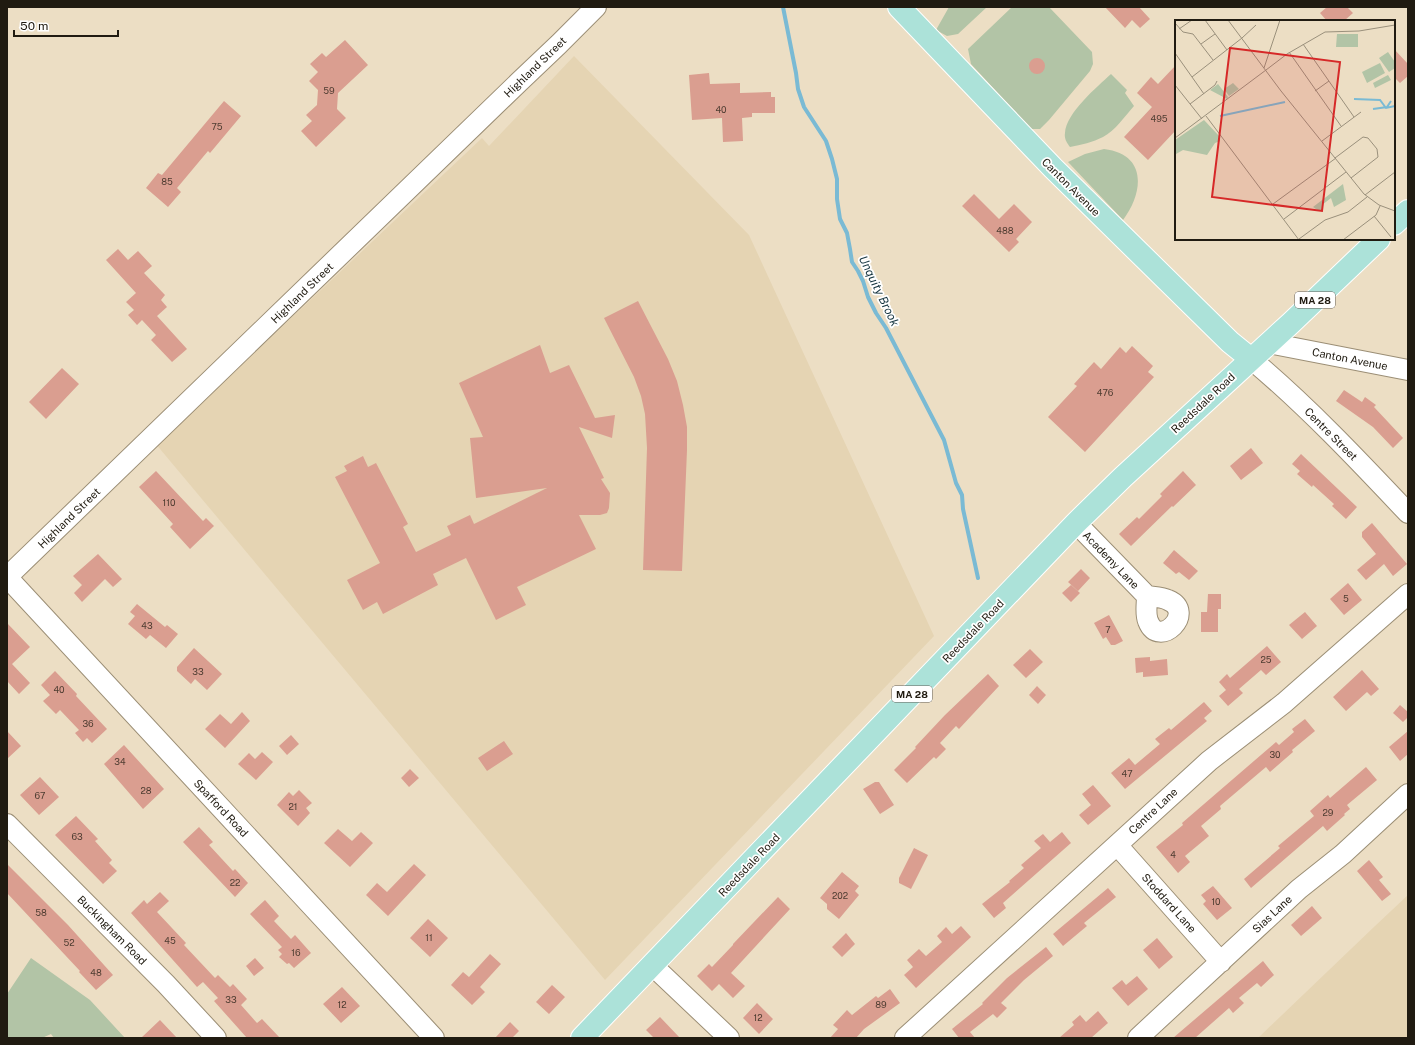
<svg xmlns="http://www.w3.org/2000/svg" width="1415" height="1045" font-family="'Public Sans',sans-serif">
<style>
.built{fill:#e5d4b3}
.green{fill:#b2c4a6}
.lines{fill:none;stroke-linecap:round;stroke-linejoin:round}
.stream{stroke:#7abad4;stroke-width:4}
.building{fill:#da9e90}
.minor-casing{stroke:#9b8e75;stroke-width:22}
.major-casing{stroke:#fff;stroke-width:24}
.minor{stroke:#fff;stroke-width:20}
.major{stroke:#ace2d9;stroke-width:22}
.labels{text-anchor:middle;stroke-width:3.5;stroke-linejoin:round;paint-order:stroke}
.number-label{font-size:9px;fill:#4e3c31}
.shield{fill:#fff;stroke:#635f58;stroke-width:1}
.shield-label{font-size:10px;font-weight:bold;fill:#201b11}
.street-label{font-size:11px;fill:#201b11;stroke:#fff}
.water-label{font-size:12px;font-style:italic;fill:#15343f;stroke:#fff}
.inset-river{fill:none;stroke:#7abad4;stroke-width:2}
.inset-road{fill:none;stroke:#9a907c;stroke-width:1}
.view{fill:#d62828;fill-opacity:0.15;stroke:#d62828;stroke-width:2}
.inset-edge{fill:none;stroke:#201b11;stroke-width:2}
</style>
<rect width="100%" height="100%" fill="#ecdec4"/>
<!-- built -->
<path class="built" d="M574,56l175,179 185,401 -329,344 -450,-537 76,-68 251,-237 7,8z
M1408,895v143h-150l117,-112z"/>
<!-- green -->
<path class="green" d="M949,7h38l-29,27 -11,2 -11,-6z
M1012,7h37l43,45 1,12 -3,7 -41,49 -9,9h-9l-60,-65 -3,-15z
M1111,74l16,16 -2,3 9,13c-9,10 -19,25 -31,31 -10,5 -22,8 -33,10 -3,-4 -6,-8 -5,-14 1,-20 32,-46 46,-59z
M1104,149c43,5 40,43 19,71l-55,-58 17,-8z
M31,958l59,42 35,38h-71l-3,-4 -9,4h-35v-44z"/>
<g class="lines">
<!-- stream -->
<path class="stream" d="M783,7l13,66 2,16 6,18 22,34 6,18 5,20v20l3,20 7,14 3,16 2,13 6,9 5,10 5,16 8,16 10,15 58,112 12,43 6,12 1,14 15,69"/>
</g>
<!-- building -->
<path class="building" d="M1105,7h34l11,12 -10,9 -8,-8 -7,8z
M1327,7h20l6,6 -9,8h-17l-7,-8z
M345,40l23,25 -30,28 -1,16 9,9 -30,29 -15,-16 11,-10 -6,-6 11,-10 1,-15 -9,-9 9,-9 -8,-8 12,-11 4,4z
M1394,49l14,15v12l-8,7 -6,-6z
M1029 66a8 8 0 1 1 16 0a8 8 0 1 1-16 0Z
M1176,65v65l-28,30 -24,-23 28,-30 -15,-14 14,-16 7,7z
M709,73l1,11 30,-1v10l31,-1v5h4v16h-23v4l-10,1 1,23 -20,1 -1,-24 -30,2 -3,-45z
M224,101l17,15 -31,37 -2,-2 -31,37 4,4 -13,15 -22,-19 12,-15 4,2z
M974,194l25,25 15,-15 18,18 -16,17 3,3 -10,10 -47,-46z
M118,249l10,11 10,-9 14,15 -8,7 21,22 -4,5 6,7 -10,9 30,33 -15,13 -21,-22 5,-5 -14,-15 -5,5 -9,-10 6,-5 -8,-8 10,-9 -30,-33z
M638,301l30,58 9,22 6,24 4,22v23l-5,121 -39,-1 4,-122 -2,-34 -4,-18 -7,-19 -30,-59z
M540,345l10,28 19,-8 26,53 20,-3 -3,23 -33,-11 25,51 -3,1 9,14 -1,15 -2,5 -7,2h-21l17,34 -79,38 9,18 -30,15 -30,-62 -33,16 5,11 -55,29 -6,-12 -14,8 -16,-30 33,-17 -45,-86 12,-6 -3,-5 19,-10 5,11 8,-4 32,61 -5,3 13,25 35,-17 -4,-9 23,-11 4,9 73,-36 -71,10 -6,-60 13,-1 -24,-54z
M1132,346l21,20 -5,6 6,5 -69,75 -37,-35 29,-31 -3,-2 20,-22 7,7 19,-22 6,6z
M62,368l17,16 -33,35 -17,-17z
M1344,390l18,12 3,-5 11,8 -2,2 29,31 -10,10 -20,-21 -37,-26z
M1251,448l12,15 -22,17 -11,-14z
M1301,454l56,53 -11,12 -14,-13 2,-2 -21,-19 -1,2 -15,-13 3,-3 -8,-7z
M156,471l47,50 3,-3 8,8 -24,23 -20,-22 3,-3 -34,-37z
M1183,471l13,14 -23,22 -1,-1 -41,40 -12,-12 18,-17 2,2 23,-23 -2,-2z
M1372,523l35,41 -14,12 -9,-12 -18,16 -9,-10 19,-16 -14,-17v-5z
M1174,550l24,21 -9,9 -10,-8 -3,2 -13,-11z
M98,554l24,25 -9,8 -8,-8 -23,23 -8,-9 8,-8 -9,-9z
M1081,569l9,9 -12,13 -10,-9z
M1348,583l14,17 -18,15 -14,-16z
M1071,585l9,8 -9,9 -9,-9z
M1208,594h13v15h-3v23h-17v-20h6z
M137,604l28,23 2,-2 11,9 -12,14 -16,-13 -4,4 -18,-15 7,-8 -5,-4z
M1305,612l12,14 -15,13 -13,-14z
M1109,615l14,26 -8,4h-4l-5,-8 -3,2 -9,-16z
M7,623l23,24 -18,17 18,19 -11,11 -12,-13z
M1267,646l14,16 -15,13 -5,-5 -22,19 4,4 -15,13 -9,-10 7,-6 -7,-8 8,-8 3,4z
M194,648l28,26 -15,16 -12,-11 -4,5 -14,-13v-4z
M1030,649l13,13 -17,16 -13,-13z
M1150,657v4l17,-2 1,16 -25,2v-5l-7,1 -1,-15z
M1362,670l17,19 -8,7 -4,-4 -21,19 -13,-14z
M55,671l22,23 -1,2 31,33 -15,14 -5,-5 -4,4 -8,-9 4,-3 -19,-20 -4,4 -13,-13 7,-6 -9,-10z
M988,674l11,12 -40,43 -3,-3 -16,17 6,6 -10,10 -2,-2 -27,26 -13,-13 22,-22 -1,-1 30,-32z
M1037,686l9,9 -8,9 -9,-9z
M1204,702l8,9 -8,7 3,3 -82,68 -14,-16 18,-15 6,7 25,-21 -5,-5 14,-11 2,2z
M1400,705l8,7v5l-5,5 -10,-9z
M242,712l8,9 -25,27 -20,-19 15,-15 11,10z
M1305,719l10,12 -23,19 1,2 -23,20 -4,-5 -46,39 1,3 -20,17 8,10 -24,20 5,6 -12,11 -22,-26 27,-22 -1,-2 94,-81 3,3 15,-13 -2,-3z
M7,731l14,15 -14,13z
M1408,731v23l-8,7 -11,-14z
M291,735l8,9 -12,11 -8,-9z
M504,741l9,13 -26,17 -9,-13z
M124,745l40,44 -21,20 -39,-45z
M262,752l11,10 -17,18 -18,-16 11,-11 6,6z
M1366,767l11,13 -30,25 3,4 -6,5 1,1 -18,16 -4,-5 -72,62 -7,-9 36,-31 -2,-2 36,-30 -4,-5 18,-16 2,3z
M410,769l9,9 -10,9 -8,-9z
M40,777l19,20 -20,18 -19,-20z
M875,782h4l15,23 -14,9 -17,-25z
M1093,785l18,21 -23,19 -9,-10 12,-10 -9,-11z
M299,790l13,13 -6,5 4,5 -12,13 -21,-21 12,-13 4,4z
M76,816l22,23 -3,2 17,19 -3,3 8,8 -14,13 -48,-49z
M199,827l14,15 -4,3 24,26 2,-2 13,14 -13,14 -52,-55z
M338,829l14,12 9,-9 12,11 -23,24 -26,-24z
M1062,832l9,11 -68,60 3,5 -12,10 -12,-14 28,-22 -1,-1 15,-13 -3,-3 20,-17 -7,-7 9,-7 7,8z
M914,848l14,7 -17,34 -12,-6v-5z
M1369,860l14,17 -4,3 12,14 -9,7 -25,-30z
M7,864l61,61 45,50 -17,15 -17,-18 1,-1 -73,-78z
M414,864l12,11 -38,41 -22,-21 11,-12 10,9z
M842,872l17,14 -4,5 4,4 -20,24 -12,-10v-5l-7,-6z
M1213,886l19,22 -15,12 -14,-16 3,-3 -5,-6z
M1108,888l8,9 -32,26 3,3 -24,20 -10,-12z
M160,892l9,9 -12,11 29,31 -2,2 31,33 3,-3 12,12 3,-3 14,15 -6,6 16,18 5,-4 18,19h-33l-33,-37 4,-3 -15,-16 -6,5 -66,-74 13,-13 3,4z
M778,897l12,12 -59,64 14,13 -12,12 -14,-14 -7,7 -15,-15 12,-12 3,3 21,-22v-1z
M265,900l14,16 -5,5 17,18 4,-4 16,18 -17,15 -5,-5 -2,1 -8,-7 3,-3 -4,-4 4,-3 -32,-33z
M1312,906l10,12 -21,18 -10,-11z
M428,919l20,19 -18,19 -20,-19z
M961,926l10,11 -55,51 -12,-13 9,-8 -6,-7 12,-11 7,7 16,-14 -5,-6 9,-9 6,7z
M846,933l9,11 -13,13 -10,-10z
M1157,938l16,19 -14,12 -16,-19z
M1046,947l7,9 -29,24 -23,23 6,5 -10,10 -4,-4 -23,18 5,6h-16l-7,-9 31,-25 -1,-1 25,-25z
M490,954l11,10 -21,23 5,5 -13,13 -21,-20 12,-13 6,5z
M255,958l9,10 -10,8 -8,-10z
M1263,961l11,14 -13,12 -4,-4 -18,15 5,5 -11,10 -4,-5 -34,30h-22z
M1137,976l11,13 -20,17 -16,-18 10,-8 4,5z
M552,985l13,12 -16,17 -13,-12z
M342,987l18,19 -19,17 -18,-19z
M890,989l10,14 -36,26 -8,9h-26l8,-9 -5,-4 14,-15 5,5 24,-19 2,2z
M757,1003l16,16 -14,15 -16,-16z
M1098,1011l10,12 -17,15h-32l15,-13 -2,-3 8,-7 6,7z
M660,1017l20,21h-26l-8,-8z
M160,1020l17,18h-36z
M510,1022l9,9 -7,7h-17z"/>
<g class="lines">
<defs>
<path id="minor" d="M1269,343l139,27
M1251,359c56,47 107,101 157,154
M1076,523l71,73
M7,577l512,-495 40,-38 37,-37
M7,577l427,461
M1147,596c7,1 15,1 21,4 29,12 -9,50 -20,21 -3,-7 -1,-17 -1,-25z
M7,824l159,160 50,54
M1117,845l104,117
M653,966l76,72
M905,1038l304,-277 75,-58 124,-109
M1138,1038l161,-149 44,-35 65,-60"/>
<path id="major" d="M899,7l154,161 177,174 21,17
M1394,224l14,-13
M582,1038l494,-515 47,-46 168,-154 88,-84"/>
</defs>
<!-- minor casing -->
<use href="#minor" class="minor-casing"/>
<!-- major casing -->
<use href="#major" class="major-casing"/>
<!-- minor -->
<use href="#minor" class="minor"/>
<!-- major -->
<use href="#major" class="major"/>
</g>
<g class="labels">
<!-- number labels -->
<g class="number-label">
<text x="329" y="94">59</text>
<text x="721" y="113">40</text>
<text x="1159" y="122">495</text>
<text x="217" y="130">75</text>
<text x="167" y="185">85</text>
<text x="1005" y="234">488</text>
<text x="1105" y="396">476</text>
<text x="169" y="506">110</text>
<text x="1346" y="602">5</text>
<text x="147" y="629">43</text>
<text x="1108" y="633">7</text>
<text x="1266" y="663">25</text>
<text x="198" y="675">33</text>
<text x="59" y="693">40</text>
<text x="88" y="727">36</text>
<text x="1275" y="758">30</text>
<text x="120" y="765">34</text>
<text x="1127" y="777">47</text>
<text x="146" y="794">28</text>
<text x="40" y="799">67</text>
<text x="293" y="810">21</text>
<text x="1328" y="816">29</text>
<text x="77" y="840">63</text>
<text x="1173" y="858">4</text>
<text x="235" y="886">22</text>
<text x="840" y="899">202</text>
<text x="1216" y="905">10</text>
<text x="41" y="916">58</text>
<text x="429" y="941">11</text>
<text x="170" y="944">45</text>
<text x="69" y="946">52</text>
<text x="296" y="956">16</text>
<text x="96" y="976">48</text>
<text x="231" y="1003">33</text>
<text x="342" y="1008">12</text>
<text x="881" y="1008">89</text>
<text x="758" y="1021">12</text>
</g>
<!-- shield labels -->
<g class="shield">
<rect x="1295" y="292" width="40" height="16" rx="3"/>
<rect x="892" y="686" width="40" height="16" rx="3"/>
</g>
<g class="shield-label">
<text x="1315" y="304">MA 28</text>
<text x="912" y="698">MA 28</text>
</g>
<!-- street labels -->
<g class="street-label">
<text transform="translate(535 67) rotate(-44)" y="4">Highland Street</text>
<text transform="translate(1071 187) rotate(45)" y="4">Canton Avenue</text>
<text transform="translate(302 293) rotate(-44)" y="4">Highland Street</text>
<text transform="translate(1350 359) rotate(11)" y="4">Canton Avenue</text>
<text transform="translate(1203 403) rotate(-43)" y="4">Reedsdale Road</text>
<text transform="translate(1331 434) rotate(45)" y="4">Centre Street</text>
<text transform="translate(69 518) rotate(-44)" y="4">Highland Street</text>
<text transform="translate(1111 560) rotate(46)" y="4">Academy Lane</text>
<text transform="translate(973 631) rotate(-46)" y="4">Reedsdale Road</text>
<text transform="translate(221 808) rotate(47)" y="4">Spafford Road</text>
<text transform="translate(1153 811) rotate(-43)" y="4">Centre Lane</text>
<text transform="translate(749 865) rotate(-46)" y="4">Reedsdale Road</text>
<text transform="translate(1169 903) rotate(48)" y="4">Stoddard Lane</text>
<text transform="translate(1272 914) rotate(-43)" y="4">Sias Lane</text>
<text transform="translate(112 930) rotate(45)" y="4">Buckingham Road</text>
</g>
<!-- water labels -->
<g class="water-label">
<text transform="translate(879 291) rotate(64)" y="4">Unquity Brook</text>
</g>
</g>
<!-- overview -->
<g transform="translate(1175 20)">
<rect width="220" height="220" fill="#ecdec4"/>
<path d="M162,14h21v13h-22zM213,32l7,10v6l-6,4 -10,-14zM205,43l5,10 -18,10 -5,-11zM213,55l3,5 -16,8 -2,-5zM58,63l6,6 -10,7 -5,-7zM43,64l10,13 -1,2 -17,-9zM29,100l16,17v4l-5,2 -8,12 -24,-5 -7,4 -1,-14zM168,164l3,16 -12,7 -3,-9 -9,7 1,5 -4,1 -6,-4z" fill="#b2c4a6"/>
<path class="inset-river" d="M179,79l26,1 6,8 9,-2M198,89l14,-2 4,-6M45,96l65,-14"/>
<path class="inset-road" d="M30,0l22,30M53,0l53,71 83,103 15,11 16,6M0,3l8,9 10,2 20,26M4,9l13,-9M67,18l14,-13M26,24l14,-10M128,24l51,73M114,32l52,74M0,33l29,41M89,48l16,-48M91,50l21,-16 38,-22 34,-1 36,-6M17,57l50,-39M0,65l27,34M140,71l14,-10M15,84l25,-19 2,-4M31,96l93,124M0,118l91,-68M147,121l39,-29M160,138l28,-21 5,1 9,11 1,8 -27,21M190,175l30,-23M98,184l63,-46M199,196l17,21M109,199l62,-47M124,219l26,-19 23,-8 19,-15M168,220l33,-25 4,-9"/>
<path class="view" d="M55,28l110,14 -18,149 -110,-14z"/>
<rect width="220" height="220" class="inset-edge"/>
</g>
<!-- border -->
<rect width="1415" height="1045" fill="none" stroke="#201b11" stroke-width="16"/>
<!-- scale -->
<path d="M14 30v6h104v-6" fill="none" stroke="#201b11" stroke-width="2"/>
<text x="20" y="30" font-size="12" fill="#201b11" stroke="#ffffff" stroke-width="3" paint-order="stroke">50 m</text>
</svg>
